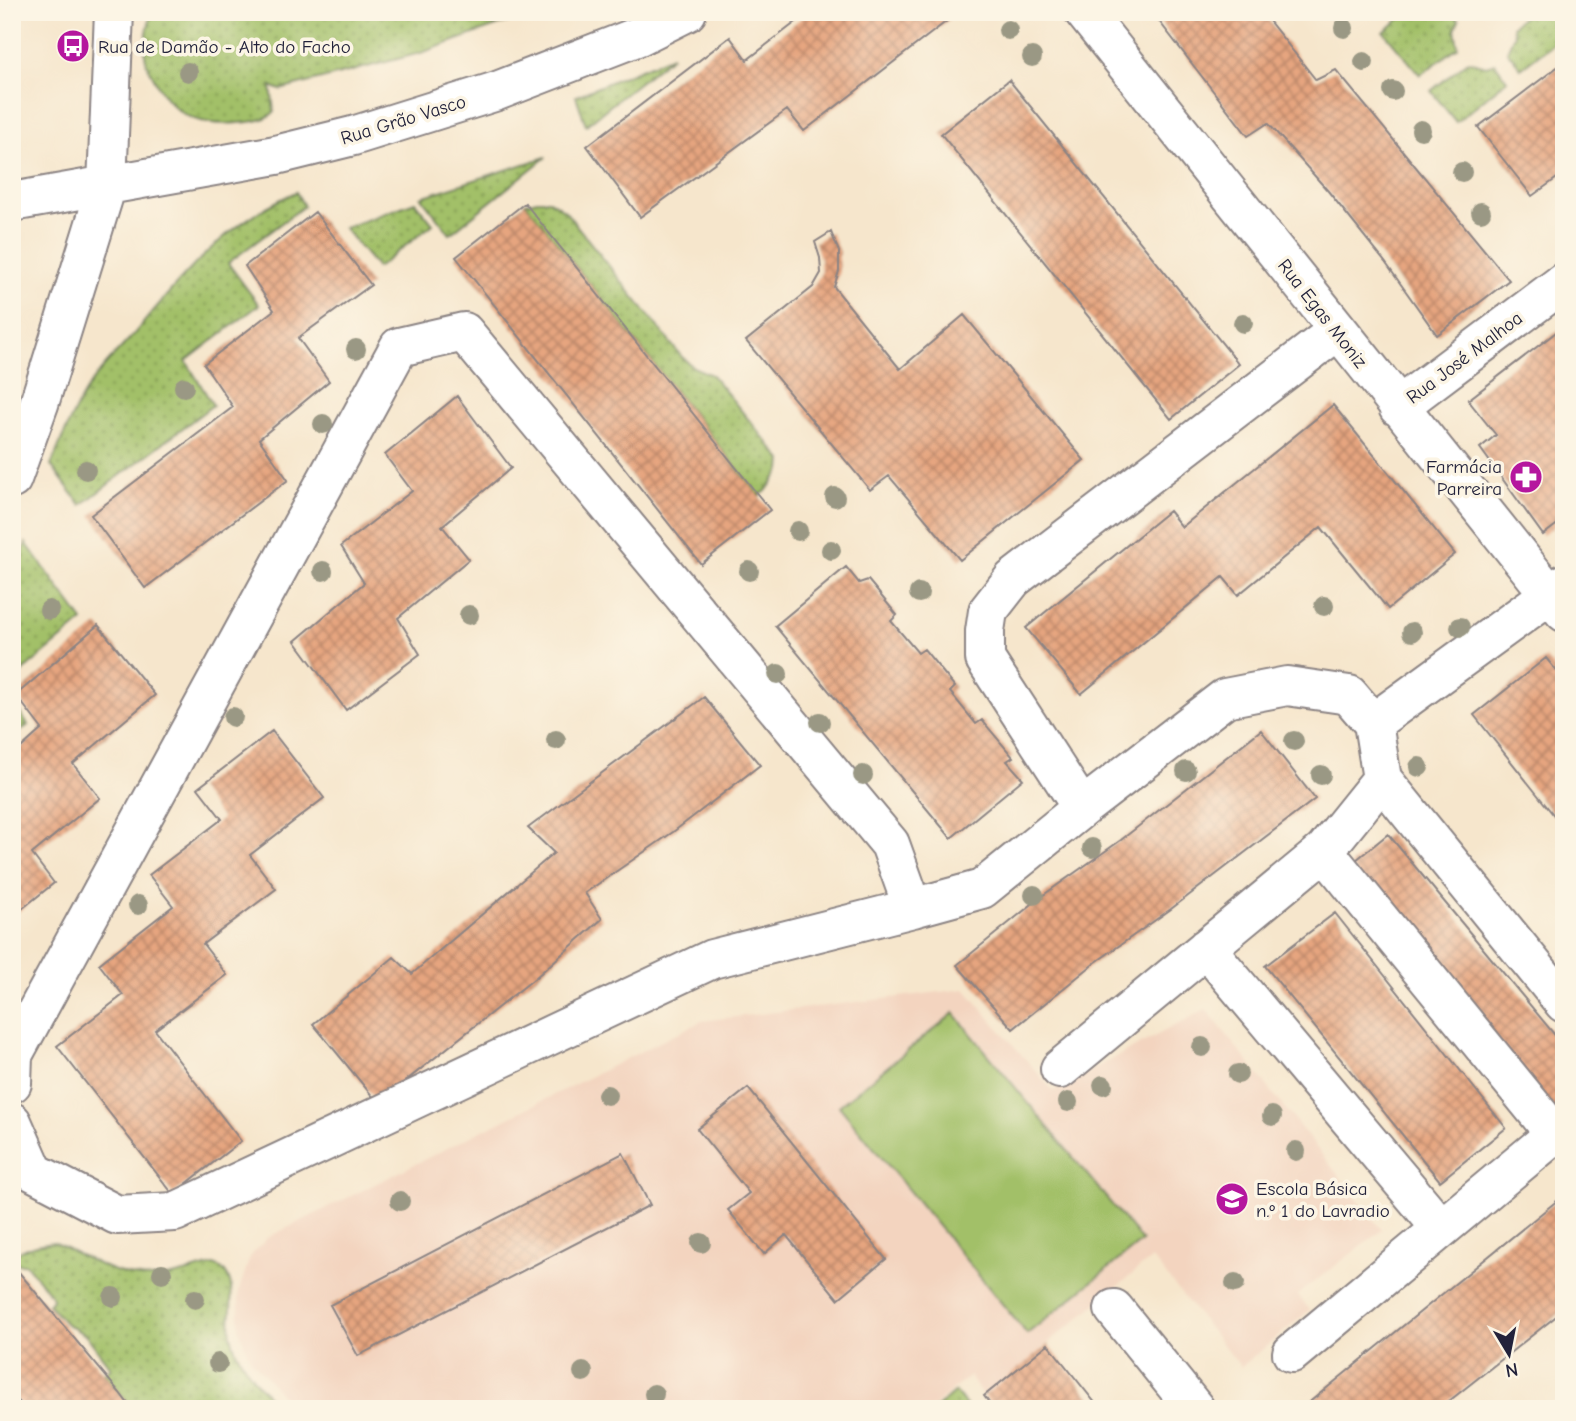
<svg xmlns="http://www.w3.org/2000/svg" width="1576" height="1421" font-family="'Comic Neue',sans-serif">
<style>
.built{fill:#f3d4bf;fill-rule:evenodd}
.grass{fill:url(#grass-dots);stroke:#627151;stroke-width:2}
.pitch{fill:#a2c067;stroke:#627151;stroke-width:2}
.building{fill:url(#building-cross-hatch)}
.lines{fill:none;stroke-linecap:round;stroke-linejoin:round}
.minor-casing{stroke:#8c8484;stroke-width:42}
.minor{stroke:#fff;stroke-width:38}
.tree{fill:#9a9884}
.labels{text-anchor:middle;stroke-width:7;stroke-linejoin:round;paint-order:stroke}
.poi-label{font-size:19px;fill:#22223b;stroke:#fcf5e5;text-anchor:start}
.street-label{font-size:19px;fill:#22223b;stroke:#fcf5e5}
</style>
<defs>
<pattern id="grass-dots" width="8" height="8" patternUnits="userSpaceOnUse" patternTransform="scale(1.75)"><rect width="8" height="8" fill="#a2c067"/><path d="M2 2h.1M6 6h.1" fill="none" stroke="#849c56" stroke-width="1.8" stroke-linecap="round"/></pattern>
<pattern id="building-cross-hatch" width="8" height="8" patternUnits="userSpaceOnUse" patternTransform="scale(1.75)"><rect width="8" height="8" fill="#e6a57f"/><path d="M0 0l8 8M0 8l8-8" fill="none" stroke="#ba8669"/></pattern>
</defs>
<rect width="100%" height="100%" fill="#fcf5e5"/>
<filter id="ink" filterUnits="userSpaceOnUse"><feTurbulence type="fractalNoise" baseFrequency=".0143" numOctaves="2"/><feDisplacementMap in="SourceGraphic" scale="14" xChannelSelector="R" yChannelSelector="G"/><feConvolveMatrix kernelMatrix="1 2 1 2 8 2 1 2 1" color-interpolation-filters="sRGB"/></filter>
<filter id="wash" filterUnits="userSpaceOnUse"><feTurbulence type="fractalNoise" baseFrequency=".00686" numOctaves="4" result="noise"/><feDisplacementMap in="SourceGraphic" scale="28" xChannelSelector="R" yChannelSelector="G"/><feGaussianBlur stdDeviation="1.57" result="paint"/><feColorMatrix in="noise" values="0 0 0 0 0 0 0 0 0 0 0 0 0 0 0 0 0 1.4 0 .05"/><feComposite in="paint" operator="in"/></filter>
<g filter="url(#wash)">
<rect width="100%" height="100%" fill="#f6e6cc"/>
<!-- built -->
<path class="built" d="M965,989l88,102 153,-82 176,221 -85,65 13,15 -69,57 -89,-109 -168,138 -15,-20 -39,33h-636l-44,-51 -11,-28v-40l11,-33 17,-19 435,-217zM748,1088l138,172 -48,38 -52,-63 -23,18 -34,-43 20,-17 -51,-64zM623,1153l26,51 -291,152 -28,-52z"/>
<!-- grass -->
<path class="grass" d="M151,12h384l-111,40 -144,38 -9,-4 3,26c-8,9 -24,10 -35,11 -40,4 -66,-7 -84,-43 -3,-6 -8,-13 -9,-20 -4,-14 3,-33 5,-48z
M1408,12h44l7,8 -4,9 3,18 -38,28 -36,-43z
M1529,12h35v23l-43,33 -14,-17 7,-16 -2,-9z
M672,56l-86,69 -10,-29z
M1468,61l18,5 9,-3 12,17 -51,42 -25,-31z
M546,157l-96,77 -29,-37z
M296,192l8,14 -76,57 31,42 -73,56 27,44 -132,100 -30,-40c10,-23 19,-47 31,-68 13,-23 34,-43 51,-62 51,-60 90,-111 163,-143z
M537,200h12l16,11 116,145 12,11 19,8 70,85 -1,10 -15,21 -7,5 -234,-293z
M415,202l18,22 -56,44 -33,-40z
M26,543l57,78 -71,59v-97z
M12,700l16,25 -16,13z
M54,1242c33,16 64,37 102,36 18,0 39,-9 58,-13 28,9 13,47 17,70 5,28 31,53 48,74h-133l-4,-5 -11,3 -27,-34 7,-5 -25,-33 -20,-11 -18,-20 5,-6 -27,-34h-8l-5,-7c10,-11 27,-13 41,-15z
M955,1392l14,17h-34z"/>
<!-- pitch -->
<path class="pitch" d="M954,1013l188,228 -115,93 -188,-228z"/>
<g id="blocks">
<!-- building -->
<path class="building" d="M809,12l147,2 -152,117 -17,-21 -147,107 -53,-71 143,-109 17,23z
M1152,12h110l54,68 20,-10 173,210 -72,55 -52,-73 -57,-71 -60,-68 -20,13z
M1564,62v111l-32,23 -54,-69z
M1009,80l230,284 -68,55 -230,-285z
M525,203l245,307 -69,54 -245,-307z
M315,212l56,73 -73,53 31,43 -70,58 29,41 -143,108 -54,-73 142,-108 -29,-43 70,-54 -29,-44z
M831,232l8,20v19l-5,16 66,82 64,-54 120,145 -124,100 -71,-84 -19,14 -124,-149 67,-54 8,-14 -1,-15 -5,-16z
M1564,326v193l-21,16 -63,-87 16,-13 -28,-35z
M457,396l54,72 -69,58 27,33 -71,59 22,36 -74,56 -51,-69 69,-58 -23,-37 71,-55 -27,-36z
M1333,405l122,149 -67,55 -67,-82 -83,68 -15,-18 -142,117 -55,-66 143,-117 13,16z
M846,567l13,16 9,-3 29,35 -6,6 27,32 6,-4 31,38 -5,5 26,32 6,-4 31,37 -6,4 16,18 -72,59 -176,-212z
M98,625l57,70 -82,69 27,34 -68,56 22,29 -42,34v-161l30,-27 -26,-34z
M1546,658l18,22v148l-90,-113z
M704,697l56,68 -87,67 -88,61 17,26 -67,59 -157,125 -65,-79 81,-67 18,17 142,-121 -26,-25z
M1261,730l54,69 -144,110 -75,53 -83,67 -56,-64 85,-69 79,-56z
M272,731l52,67 -74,57 26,34 -73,55 24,31 -72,55 86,111 -68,53 -116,-148 66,-51 -24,-31 74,-58 -24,-31 73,-56 -24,-31z
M1388,834l176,212v79l-214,-260z
M1335,913l171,215 -66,53 -175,-215z
M748,1088l138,171 -48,40 -52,-64 -22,19 -36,-44 21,-17 -52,-64z
M623,1153l27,52 -292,151 -28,-51z
M1564,1195v115l-125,99h-138z
M12,1264l108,129 12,16h-107l-13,-15z
M1048,1344l52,65h-106l-10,-13z"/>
</g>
</g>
<g filter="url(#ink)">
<use href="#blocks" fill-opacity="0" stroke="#8c8484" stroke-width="2"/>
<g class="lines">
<defs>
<path id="minor" d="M1084,12l480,600
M12,202l264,-47 77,-19 144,-45 142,-55 48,-24
M1398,407l166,-125
M12,479l27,-75 68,-219 7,-173
M1373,723l191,-139
M1082,808l-97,-149v-28l3,-20 25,-32 324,-248
M913,908l69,-19 100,-81 143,-110 62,-12 62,9 24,28 9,56 182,224
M1206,948l235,280
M1060,1069l264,-218 58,-72
M12,1083l1,-28 386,-708 65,-15 426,512 23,64 -201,51 -537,253 -58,3 -83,-43 -22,-50
M1114,1309l81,100
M1292,1353l263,-219 -231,-283"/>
</defs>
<!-- minor casing -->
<use href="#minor" class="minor-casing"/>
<!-- minor -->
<use href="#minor" class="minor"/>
</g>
<!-- trees -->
<g class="tree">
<circle cx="1344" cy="28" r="10"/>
<circle cx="1008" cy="30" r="10"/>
<circle cx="1032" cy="57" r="10"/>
<circle cx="1364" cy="62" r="10"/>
<circle cx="188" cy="72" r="10"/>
<circle cx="1393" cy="91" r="10"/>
<circle cx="1421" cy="130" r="10"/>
<circle cx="1462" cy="172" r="10"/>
<circle cx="1481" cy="212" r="10"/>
<circle cx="1243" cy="323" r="10"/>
<circle cx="356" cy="349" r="10"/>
<circle cx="184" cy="387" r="10"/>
<circle cx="323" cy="424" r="10"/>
<circle cx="86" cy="470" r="10"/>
<circle cx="835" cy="497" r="10"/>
<circle cx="798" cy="531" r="10"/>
<circle cx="831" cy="550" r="10"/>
<circle cx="323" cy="571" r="10"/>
<circle cx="749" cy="571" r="10"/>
<circle cx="919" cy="593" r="10"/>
<circle cx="1324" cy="606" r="10"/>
<circle cx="49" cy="610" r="10"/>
<circle cx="469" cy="615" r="10"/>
<circle cx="1460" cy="627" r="10"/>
<circle cx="1412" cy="632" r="10"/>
<circle cx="778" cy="674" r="10"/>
<circle cx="233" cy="717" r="10"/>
<circle cx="820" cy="722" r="10"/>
<circle cx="556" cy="740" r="10"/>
<circle cx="1294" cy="741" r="10"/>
<circle cx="1419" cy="767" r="10"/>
<circle cx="1186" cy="771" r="10"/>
<circle cx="863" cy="775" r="10"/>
<circle cx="1321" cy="775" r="10"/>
<circle cx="1092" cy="848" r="10"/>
<circle cx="1034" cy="895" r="10"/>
<circle cx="138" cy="905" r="10"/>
<circle cx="1202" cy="1047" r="10"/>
<circle cx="1238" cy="1074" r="10"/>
<circle cx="1103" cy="1085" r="10"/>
<circle cx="607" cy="1095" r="10"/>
<circle cx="1068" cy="1102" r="10"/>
<circle cx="1272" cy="1116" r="10"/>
<circle cx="1296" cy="1151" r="10"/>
<circle cx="400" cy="1201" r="10"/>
<circle cx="701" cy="1243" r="10"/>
<circle cx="162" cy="1273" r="10"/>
<circle cx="1235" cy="1283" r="10"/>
<circle cx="113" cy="1297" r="10"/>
<circle cx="195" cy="1299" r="10"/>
<circle cx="218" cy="1363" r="10"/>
<circle cx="583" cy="1372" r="10"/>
<circle cx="654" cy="1394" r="10"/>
</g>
</g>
<!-- icons -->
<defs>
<symbol id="bus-disc" viewBox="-11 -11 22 22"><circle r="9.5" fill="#b5179e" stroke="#fcf5e5"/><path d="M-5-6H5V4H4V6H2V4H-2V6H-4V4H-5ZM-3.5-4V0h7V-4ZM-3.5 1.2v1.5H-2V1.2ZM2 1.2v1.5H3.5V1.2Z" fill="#fff"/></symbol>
<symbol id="pharmacy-disc" viewBox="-11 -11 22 22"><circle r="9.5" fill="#b5179e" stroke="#fcf5e5"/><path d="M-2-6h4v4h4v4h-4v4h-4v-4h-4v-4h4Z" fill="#fff"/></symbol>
<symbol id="school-disc" viewBox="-11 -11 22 22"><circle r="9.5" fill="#b5179e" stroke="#fcf5e5"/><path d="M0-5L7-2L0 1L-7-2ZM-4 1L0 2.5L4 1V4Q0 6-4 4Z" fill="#fff"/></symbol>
</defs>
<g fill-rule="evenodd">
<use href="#bus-disc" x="54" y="27" width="38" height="38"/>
<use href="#pharmacy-disc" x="1507" y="458" width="38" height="38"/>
<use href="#school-disc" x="1213" y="1180" width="38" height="38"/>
</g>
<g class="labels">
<!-- poi labels -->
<g class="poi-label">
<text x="98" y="53">Rua de Damão - Alto do Facho</text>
<text x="1502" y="473" text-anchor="end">Farmácia<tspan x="1502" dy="22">Parreira</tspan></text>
<text x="1256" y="1195">Escola Básica<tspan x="1256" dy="22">n.º 1 do Lavradio</tspan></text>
</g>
<!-- street labels -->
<g class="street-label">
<text transform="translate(403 119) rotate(-17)" y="7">Rua Grão Vasco</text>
<text transform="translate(1323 313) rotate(52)" y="7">Rua Egas Moniz</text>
<text transform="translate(1464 357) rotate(-37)" y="7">Rua José Malhoa</text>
</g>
</g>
<!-- margin -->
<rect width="1576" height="1421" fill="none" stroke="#fcf5e5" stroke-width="42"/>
<!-- north arrow -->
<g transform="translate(1509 1354) rotate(170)" stroke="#fcf5e5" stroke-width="5" paint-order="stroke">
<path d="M0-5L12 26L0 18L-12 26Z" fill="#22223b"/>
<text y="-10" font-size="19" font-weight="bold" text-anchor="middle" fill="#22223b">N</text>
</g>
</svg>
